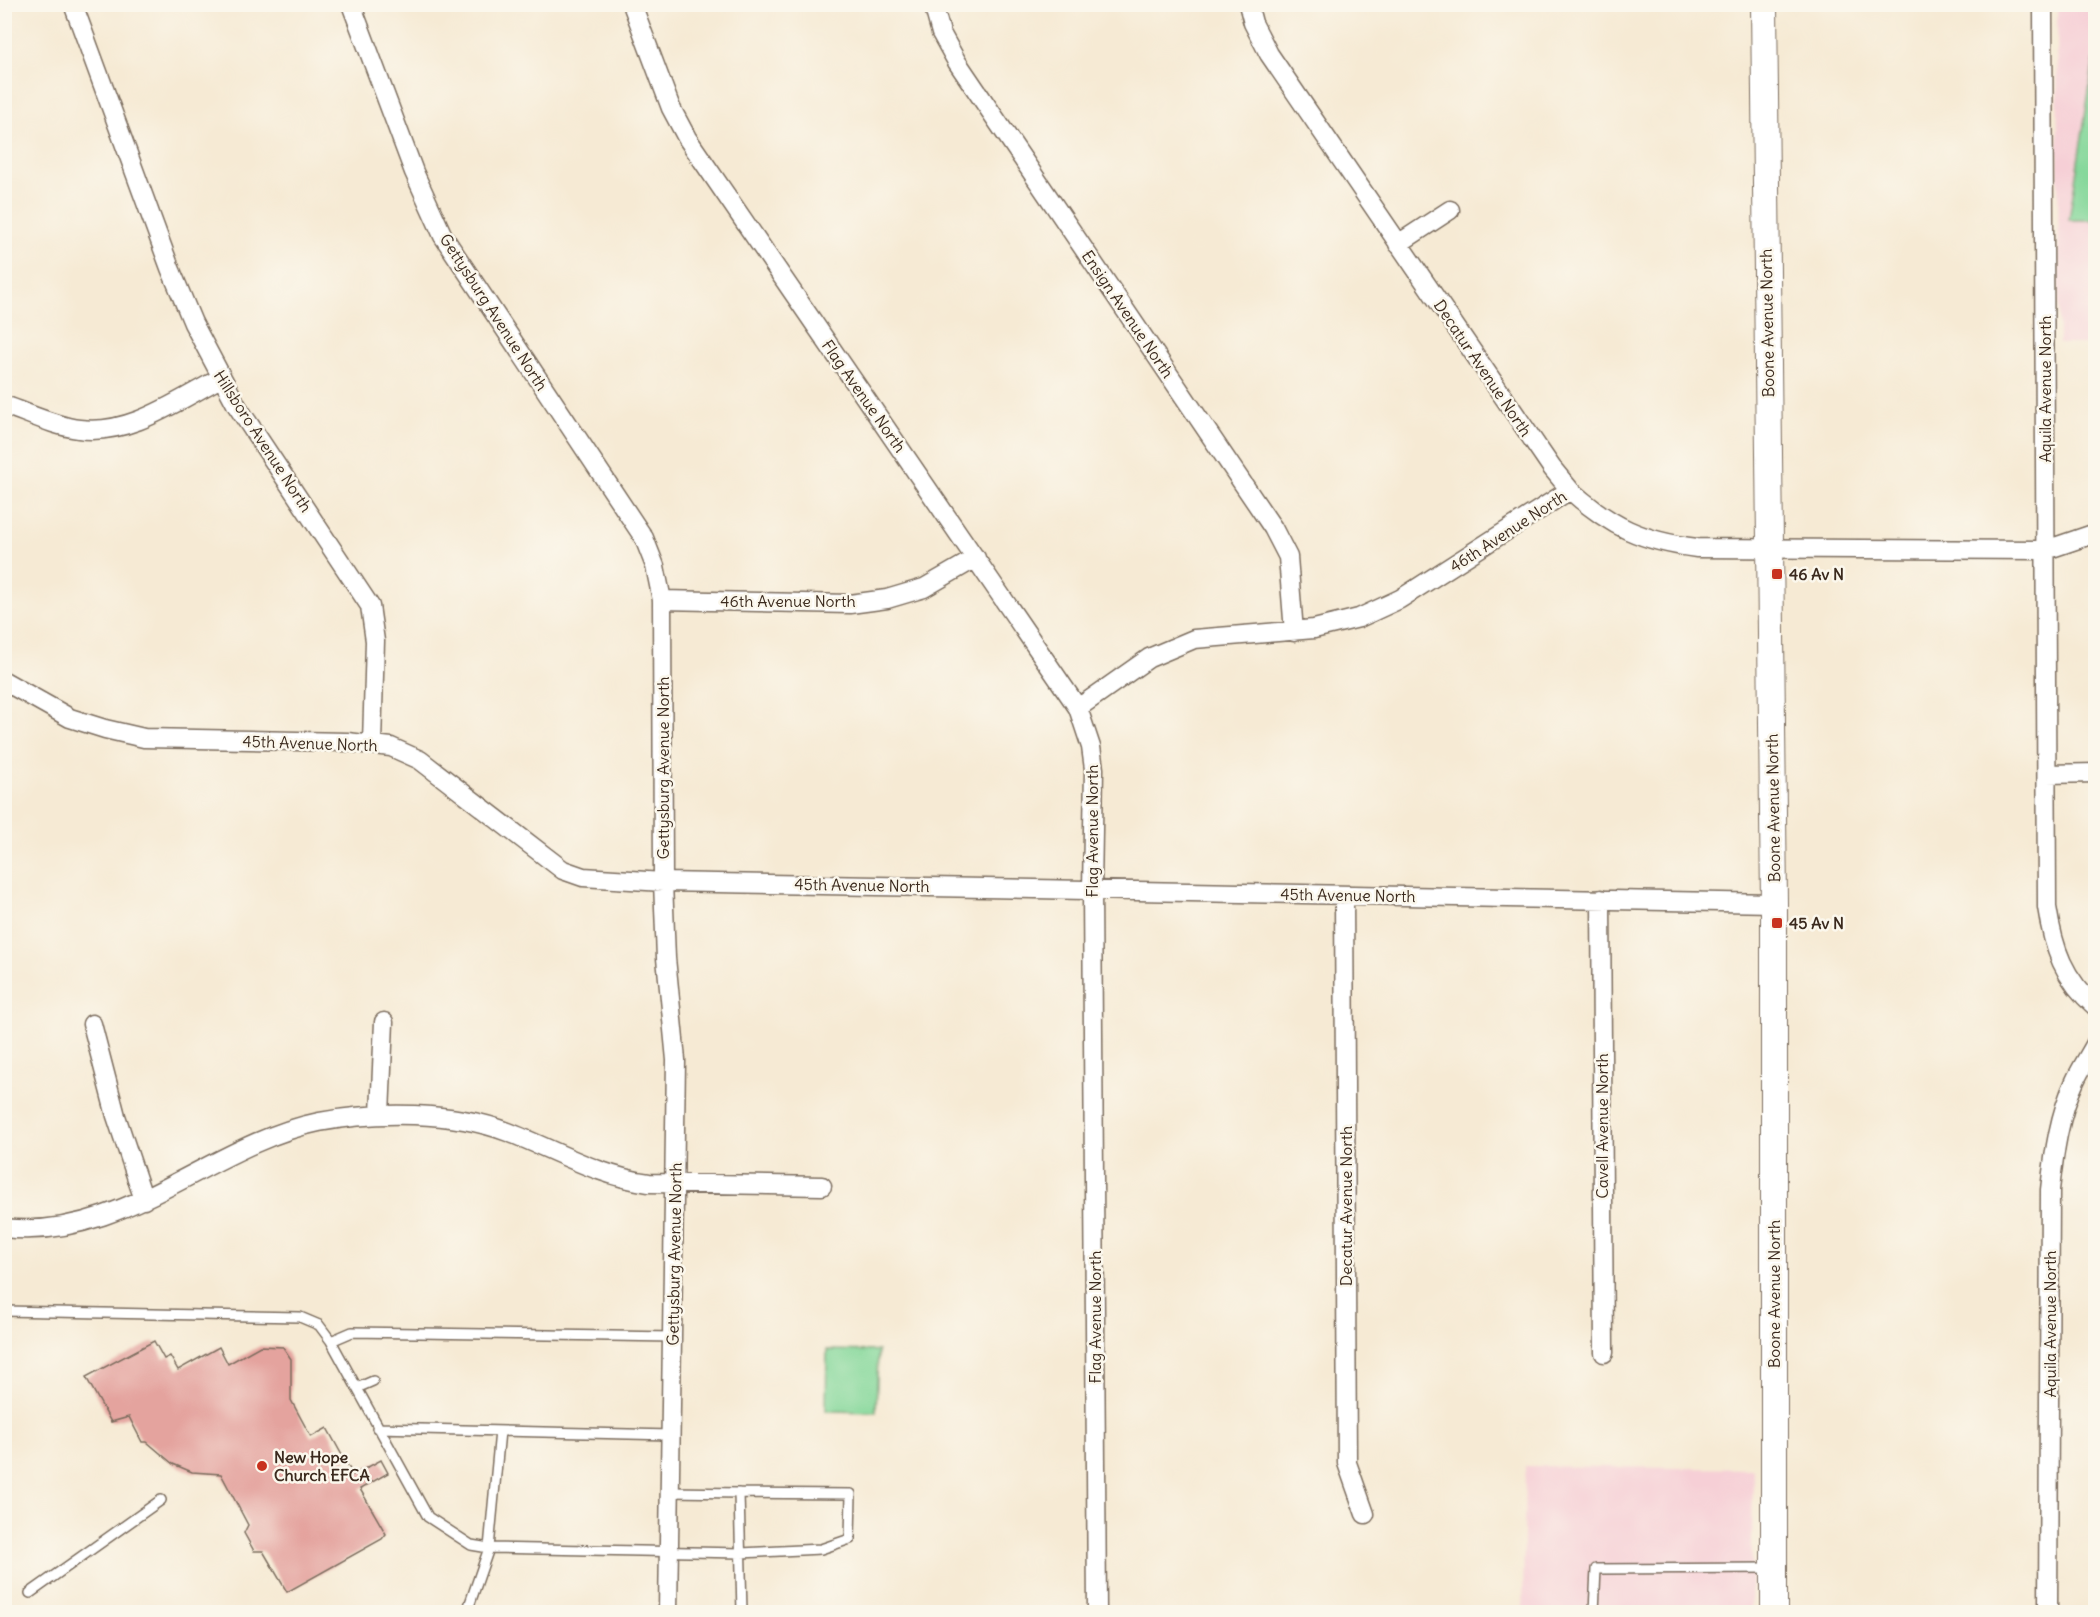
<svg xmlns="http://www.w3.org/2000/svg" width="2100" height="1617" font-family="Delius,sans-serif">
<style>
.built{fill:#f6cfd6}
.green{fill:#83d799;stroke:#5f805c;stroke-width:1.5}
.building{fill:#e4a39e}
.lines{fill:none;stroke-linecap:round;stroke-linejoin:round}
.lane-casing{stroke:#7c6d5e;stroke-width:12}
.street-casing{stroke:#7c6d5e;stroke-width:21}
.secondary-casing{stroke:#7c6d5e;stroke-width:28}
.lane{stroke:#fff;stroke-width:9}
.street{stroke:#fff;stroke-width:18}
.secondary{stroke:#fff;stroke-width:26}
.poi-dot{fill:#c8321e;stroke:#fbf7ec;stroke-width:2}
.labels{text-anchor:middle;stroke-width:5;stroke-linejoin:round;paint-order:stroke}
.street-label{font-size:16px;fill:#3b2a1e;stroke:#fbf7ec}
.poi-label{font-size:16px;font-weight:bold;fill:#3b2a1e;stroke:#fbf7ec;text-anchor:start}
</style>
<rect width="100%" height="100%" fill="#fbf7ec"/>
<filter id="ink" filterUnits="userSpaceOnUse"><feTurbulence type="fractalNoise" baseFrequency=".0167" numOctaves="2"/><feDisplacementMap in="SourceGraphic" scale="12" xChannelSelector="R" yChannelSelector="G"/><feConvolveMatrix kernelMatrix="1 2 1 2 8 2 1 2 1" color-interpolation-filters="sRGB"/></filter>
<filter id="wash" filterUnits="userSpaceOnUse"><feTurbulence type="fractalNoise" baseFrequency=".008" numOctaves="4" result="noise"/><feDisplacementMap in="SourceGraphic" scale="24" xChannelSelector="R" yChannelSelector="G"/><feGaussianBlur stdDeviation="1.35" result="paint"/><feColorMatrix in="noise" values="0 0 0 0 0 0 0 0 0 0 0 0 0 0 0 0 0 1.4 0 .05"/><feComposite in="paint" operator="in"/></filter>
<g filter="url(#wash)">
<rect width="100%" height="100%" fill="#f6ead4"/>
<!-- built -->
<path class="built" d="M2057,5h38v339h-36z
M1525,1466l228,3 -2,143h-228z"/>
<!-- green -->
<path class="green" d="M2095,52v168h-26l26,-167z
M827,1350l51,1 -2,61 -50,-1z"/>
<g id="blocks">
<!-- building -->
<path class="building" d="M154,1341l10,18 6,-3 8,14 41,-23 9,17 32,-18 23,1 8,12v41l20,37 16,-9 26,47 28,-15 7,13 -28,16 26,45 -4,5 -95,53 -24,-41h-9l-10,-18 4,-8 -27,-51 -29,-2 -19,-8 -26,-22h-5l-13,-25 -18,5 -25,-45z"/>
</g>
</g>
<g filter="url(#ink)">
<use href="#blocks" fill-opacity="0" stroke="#7c6d5e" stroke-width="1.5"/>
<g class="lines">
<defs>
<path id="lane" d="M4,1311l296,6 19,8 12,16 97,176 43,28 18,3 252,5 80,-4 29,-10 1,-45 -112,-1 3,119
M331,1341l21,-9 321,5
M357,1388l16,-7
M377,1428l294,7
M670,1492l69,1
M30,1593l131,-93
M467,1612l22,-64 11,-117
M1594,1612l2,-43 177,-1"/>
<path id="street" d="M73,4l97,264 23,55 44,83 133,200 5,35 -3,102
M351,4l63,168 29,64 201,302 11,28 7,34 1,282 3,76 10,102 -8,552
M632,4l39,104 16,30 391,570 13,39 3,22 -2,121 5,722
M933,4l8,29 16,29 316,466 15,29 6,75
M1248,4l5,19 16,31 283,414 18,22
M2043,4l4,903c6,41 17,73 49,100
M1398,244l52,-34
M4,405c24,8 50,21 75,24 51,7 99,-29 142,-51
M662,600l188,4 37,-5 37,-11 52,-30
M4,681l66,37 35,11 39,9 203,4 44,5 29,13 143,110 20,7 80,5 1111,21
M1078,708l71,-50 45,-19 120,-10 45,-11 41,-19 170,-109c41,37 72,51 127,58l349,2 50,-17
M2047,774l49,-1
M1344,895l3,568 18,51
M1601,899l3,454
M92,1024l24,92 28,84
M380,1114l4,-92
M4,1228c118,14 206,-84 315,-106 57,-11 134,-11 189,10 47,18 90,44 141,51l173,3
M2048,1612l2,-422c4,-37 9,-75 25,-109 6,-13 14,-25 21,-38"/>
<path id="secondary" d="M1764,4l10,899v709"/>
</defs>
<!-- lane casing -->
<use href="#lane" class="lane-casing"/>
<!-- street casing -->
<use href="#street" class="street-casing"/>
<!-- secondary casing -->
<use href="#secondary" class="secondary-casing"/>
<!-- lane -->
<use href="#lane" class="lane"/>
<!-- street -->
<use href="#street" class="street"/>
<!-- secondary -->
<use href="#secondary" class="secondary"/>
</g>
</g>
<!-- markers -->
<g class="poi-dot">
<rect x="1771" y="568" width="12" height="12" rx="3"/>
<rect x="1771" y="917" width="12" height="12" rx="3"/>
<circle cx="262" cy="1466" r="6"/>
</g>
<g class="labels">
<!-- street labels -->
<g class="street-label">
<text transform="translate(494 312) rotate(57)" y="6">Gettysburg Avenue North</text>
<text transform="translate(1128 314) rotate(56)" y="6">Ensign Avenue North</text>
<text transform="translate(1767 323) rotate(-91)" y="6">Boone Avenue North</text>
<text transform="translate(1483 368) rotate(56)" y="6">Decatur Avenue North</text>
<text transform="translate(2045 389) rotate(-90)" y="6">Aquila Avenue North</text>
<text transform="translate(864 396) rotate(55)" y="6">Flag Avenue North</text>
<text transform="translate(263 441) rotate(57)" y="6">Hillsboro Avenue North</text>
<text transform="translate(1508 531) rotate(-33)" y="6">46th Avenue North</text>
<text x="788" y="607">46th Avenue North</text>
<text transform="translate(310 743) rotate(2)" y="6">45th Avenue North</text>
<text transform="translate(663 768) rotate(-90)" y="6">Gettysburg Avenue North</text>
<text transform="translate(1773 808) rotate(-91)" y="6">Boone Avenue North</text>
<text transform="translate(1092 831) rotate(-90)" y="6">Flag Avenue North</text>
<text transform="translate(862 885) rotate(1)" y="6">45th Avenue North</text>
<text transform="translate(1348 895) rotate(1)" y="6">45th Avenue North</text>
<text transform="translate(1602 1126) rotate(-90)" y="6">Cavell Avenue North</text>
<text transform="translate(1346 1206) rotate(-90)" y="6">Decatur Avenue North</text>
<text transform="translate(674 1254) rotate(-89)" y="6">Gettysburg Avenue North</text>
<text transform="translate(1774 1294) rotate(-90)" y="6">Boone Avenue North</text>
<text transform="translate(1095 1317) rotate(-90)" y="6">Flag Avenue North</text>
<text transform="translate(2050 1324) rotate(-90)" y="6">Aquila Avenue North</text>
</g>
<!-- poi labels -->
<g class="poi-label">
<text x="1789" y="580">46 Av N</text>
<text x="1789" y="929">45 Av N</text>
<text x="274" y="1463">New Hope<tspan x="274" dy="18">Church EFCA</tspan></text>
</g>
</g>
<!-- margin -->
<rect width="2100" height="1617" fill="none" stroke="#fbf7ec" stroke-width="24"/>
</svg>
